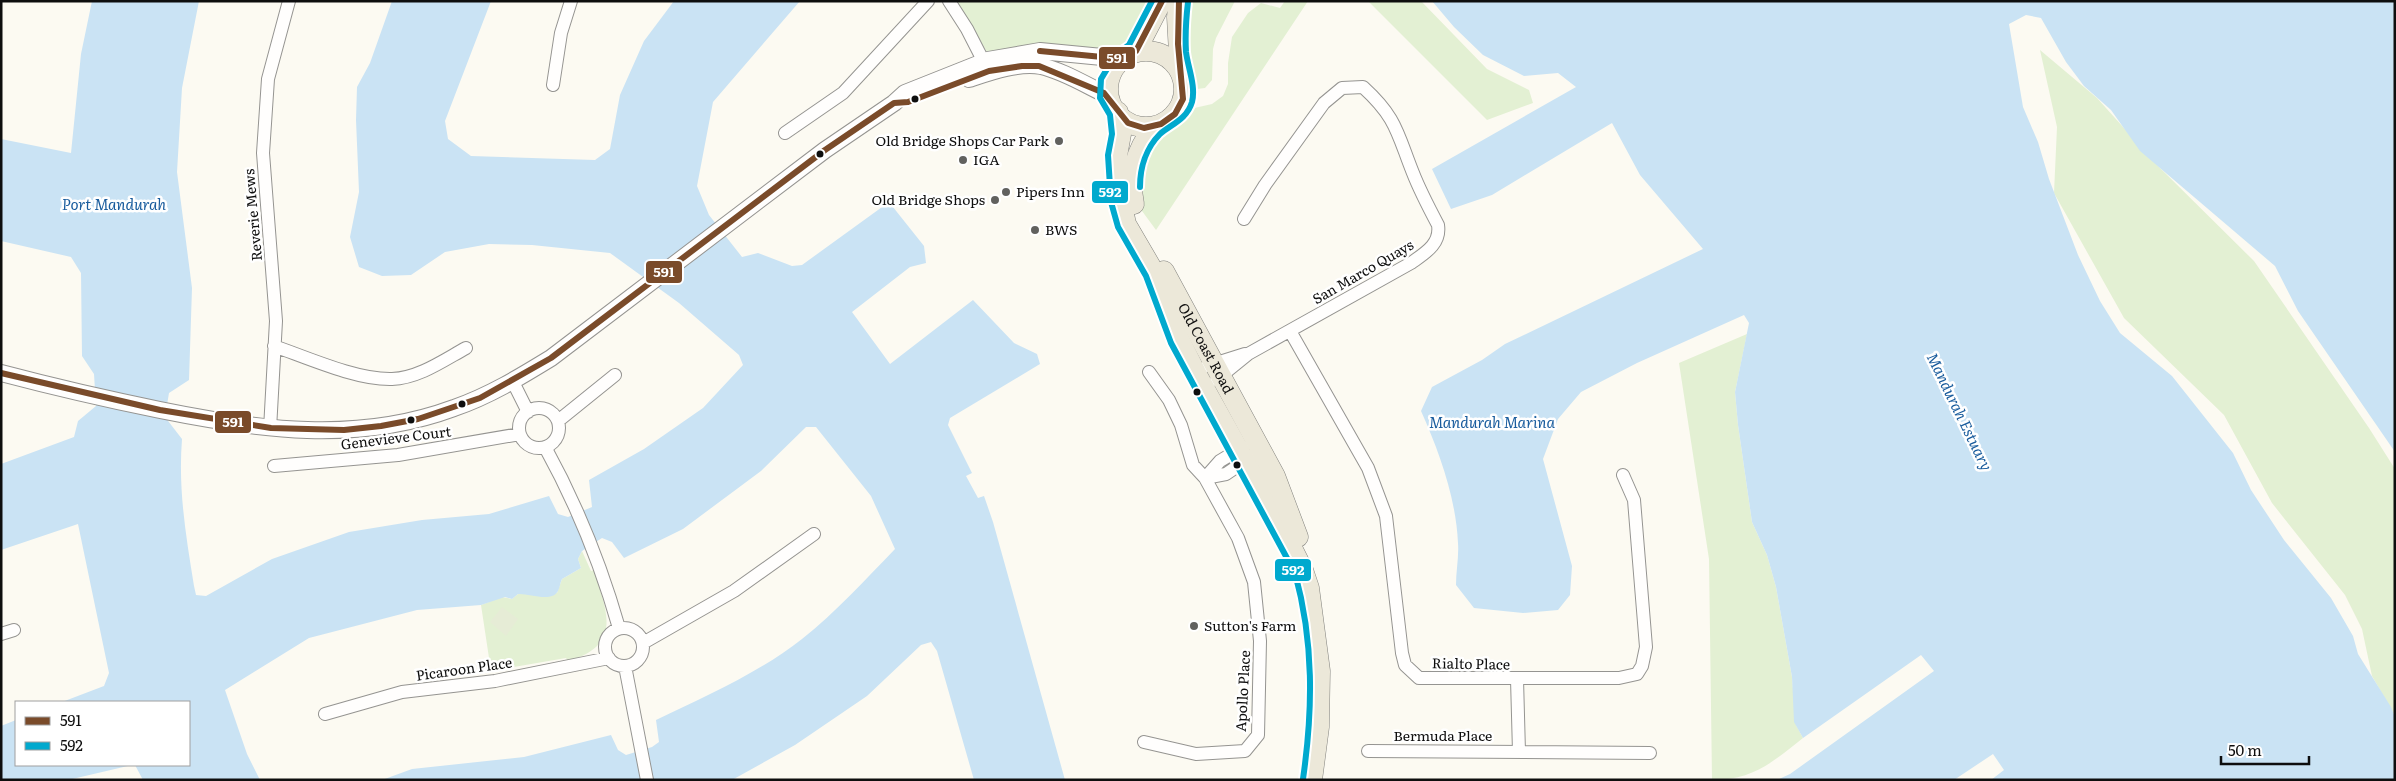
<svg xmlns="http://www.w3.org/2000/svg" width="2396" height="781" font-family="Literata,serif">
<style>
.green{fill:#e3f0d3}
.cemetery{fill:#e6ecd6}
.water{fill:#cae3f4}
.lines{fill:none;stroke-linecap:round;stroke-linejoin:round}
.minor-casing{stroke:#959491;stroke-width:14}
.tertiary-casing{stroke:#959491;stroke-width:18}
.primary-casing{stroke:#82827e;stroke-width:21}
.minor{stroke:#fffefd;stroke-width:12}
.tertiary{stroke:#fffefd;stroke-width:16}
.primary{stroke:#ece8d9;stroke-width:20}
.bus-1-casing{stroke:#fff;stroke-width:10}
.bus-2-casing{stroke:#fff;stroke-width:10}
.bus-1{stroke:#7a4b2a;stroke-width:6}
.bus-2{stroke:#00a9ce;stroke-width:6}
.bus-dot{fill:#0e0e0e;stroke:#fff;stroke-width:2}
.poi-dot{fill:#61615e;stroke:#fff;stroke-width:2}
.labels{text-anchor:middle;stroke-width:5;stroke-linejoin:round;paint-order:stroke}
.poi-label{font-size:14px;fill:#0e0e0e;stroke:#fff;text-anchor:start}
.street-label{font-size:14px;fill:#0e0e0e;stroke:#fff}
.water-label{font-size:15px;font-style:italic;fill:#195c9d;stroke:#fff}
.line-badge{stroke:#fff;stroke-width:2}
.badge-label{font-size:14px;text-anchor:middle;font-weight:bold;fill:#fff}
</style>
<rect width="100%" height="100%" fill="#fcfaf2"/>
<!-- green -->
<path class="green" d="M956,1h195l-19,41 -19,11 -126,-1z
M1190,1h45l-19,37 -3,11 -1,31 -7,8 -8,1c-16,-10 -11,-71 -7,-88z
M1285,1h23l-152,229 -14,-19v-37l9,-21 13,-19 26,-25 22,-5 11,-8 5,-12v-21l4,-26 16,-24 13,-10 19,5z
M1368,1h53l66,68 42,21 4,13 -46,17z
M2040,50l57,48 62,69 95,94 115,167 26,41v247l-23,-40 -10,-47 -17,-34 -73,-92 -48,-88 -100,-97 -70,-125 3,-66z
M1747,334l-12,58 3,33 14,97 15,33 9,32 16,90 4,48 7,13c-30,24 -50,42 -91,42l-3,-221 -30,-196z
M582,551l9,20 3,-1c11,38 31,75 -26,91l-2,-3 -75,13 -10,-66 21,-8 10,2 6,-5 39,-1 5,-14 19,-11 -3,-9z"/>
<!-- cemetery -->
<path class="cemetery" d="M502,607l16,12 -12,17 -16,-14z"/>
<!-- water -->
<path class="water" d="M92,1h107l-17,87 -5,84 15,116 -3,92 -20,13 -4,24 17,22c-4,51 4,97 12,147l2,9 10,1 66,-37 77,-27 73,-12 67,-6 60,-18 9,18 10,3 24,-10 -3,-27 55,-31 59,-41 40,-43 -4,-10 -60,-52 -69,-50 -78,-8 -43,-1 -44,8 -34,23 -29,1 -23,-9 -9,-30 9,-45 -3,-72 1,-33 13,-24 22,-62h99l-46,120 3,18 23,17 124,4 15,-11 10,-54 24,-54 30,-40h126l-87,101 -16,84 12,29 33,42 16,-4 34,13 10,-1 87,-63 35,44 2,17 -16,4 -58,45 38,52 83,-64 41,43 23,11 3,10 -90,54 -2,7 24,48 -6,3 12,22 6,-2 9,26 72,258h-91l-37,-129 -6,-9 -10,3 -54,51 -72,49 -63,35h-350l30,-11 112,-12 87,-22 7,15 8,5 26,-8 7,-5 -3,-22c50,-24 103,-47 146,-81 34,-27 63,-59 93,-90l-24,-53 -55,-69h-10l-45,44 -78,58 -59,29 -12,-16 -10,-4 -20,13 -4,8 3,9 -19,11c-2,4 -2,8 -4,12 -6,12 -30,2 -40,3l-6,5 -7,-2 -24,8 -64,5 -108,28 -84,52 22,64 13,26h-117l-8,-15h54v-63h-127l42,-16 5,-13 -31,-149 -77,26v-86l73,-27 4,-16 18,-15 -2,-32 -12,-18 -1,-83 -10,-16 -70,-16v-102l70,14 10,-99z
M1432,1h963v451l-97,-141 -23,-45 -135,-115 -29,-41 -27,-24 -18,-24 -25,-44 -15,-3 -17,9 14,83 15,35 11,37 29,76 22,46 20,32 52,43 61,77 18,37 33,50 47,58 22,38 5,18 33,53 4,10v63h-404l13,-10 -11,-16 -39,26h-177l13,-6 144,-103 -13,-16 -118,83 -9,-16 -2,-45 -16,-90 -9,-32 -15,-33 -14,-97 -3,-33 14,-69 -5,-8 -107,48 -56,29 -23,27 -15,40 29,107 -2,29 -12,15 -35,3 -49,-5 -18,-23c0,-14 3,-28 2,-42 -2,-45 -19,-92 -37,-132l11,-24 50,-27 23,-16 198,-95 -63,-74 -28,-52 -120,72 -41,14 -19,-40 144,-82 -18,-14 -34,3 -41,-21 -29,-28z
M16,720v45h116l-64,15h-67v-54z"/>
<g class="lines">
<defs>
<path id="minor" d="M949,1l18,28 21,41
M553,85l8,-52 10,-32
M785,133l58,-40 85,-92
M1290,331l78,137 18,48 16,137 3,12 14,13h200l18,-4 5,-8 4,-19 -12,-147 -11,-25
M274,346c34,12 83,34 118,33 27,-1 52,-19 74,-31
M1207,366l38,-12
M1216,380l32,-26 163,-91c14,-10 30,-19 27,-38 -9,-17 -18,-34 -25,-52 -16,-40 -16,-55 -50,-86l-21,1 -18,15 -59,82 -21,34
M513,382l15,30
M519 428a20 20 0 1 1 40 0a20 20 0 1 1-40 0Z
M558,421l57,-46
M270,429l6,-108 -13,-168 5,-74 21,-78
M545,447c32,58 56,118 74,181
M274,466l124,-11 122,-21
M1205,478l15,-17 23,-14
M1205,478l21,-4 25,-17
M605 647a19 19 0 1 1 38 0a19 19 0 1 1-38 0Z
M1,634l13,-4
M643,643l91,-52 80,-57
M625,666l22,114
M1517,679l2,73
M325,714l77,-22 93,-11 114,-23
M1144,742l52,12 49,-3 13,-16 2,-94 -6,-59 -16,-44 -33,-60 -12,-13 -12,-40 -12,-25 -20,-28
M1368,751l282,2"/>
<path id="tertiary" d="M969,79c21,-7 49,-17 72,-13 23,5 46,20 68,30
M1,373c53,14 105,26 159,37 98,20 197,34 294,-2 35,-12 66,-31 97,-50l274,-208 69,-47 11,-10 83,-33 52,-9 83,8"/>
<g id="primary">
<path d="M1179,1l-2,16 3,54"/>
<path d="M1136,51l26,-50"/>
<circle cx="1146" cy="89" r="38"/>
<path d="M1118,112l3,22 -4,22 1,30 8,38 28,48 25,67 17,34 84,151 23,46 6,18 11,83 -1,56 -7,53"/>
<path d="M1134,204c-6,-29 2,-54 20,-77"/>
<path id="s1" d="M1164,271l111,205 23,61"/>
</g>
</defs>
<!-- minor casing -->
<use href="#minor" class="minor-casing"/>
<!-- tertiary casing -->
<use href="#tertiary" class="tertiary-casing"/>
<!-- primary casing -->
<use href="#primary" class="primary-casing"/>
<!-- minor -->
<use href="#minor" class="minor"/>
<!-- tertiary -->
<use href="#tertiary" class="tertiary"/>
<!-- primary -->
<use href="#primary" class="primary"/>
<defs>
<path id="bus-1" d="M1040,51l83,8 13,-8 26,-50
M1,373l159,37 111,18 73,2 37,-4 37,-7 62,-21 71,-40 274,-208 69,-47 14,-1 81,-31 33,-5h17l65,27 24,30 16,5 17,-4 14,-10 8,-15 -5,-55 1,-43"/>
<path id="bus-2" d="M1152,1l-23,44 -13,9 -15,25 -1,19 10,17 2,19 -4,21 3,47 7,25 28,49 25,67 124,230c19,69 18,136 8,206
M1140,187c0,-19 6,-39 20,-53 12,-10 27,-15 32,-32 4,-16 -4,-34 -6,-50 -1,-17 0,-33 2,-50"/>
</defs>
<!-- bus-1 casing -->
<use href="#bus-1" class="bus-1-casing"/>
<!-- bus-2 casing -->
<use href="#bus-2" class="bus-2-casing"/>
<!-- bus-1 -->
<use href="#bus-1" class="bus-1"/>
<!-- bus-2 -->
<use href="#bus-2" class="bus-2"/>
</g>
<!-- markers -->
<g class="bus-dot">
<circle cx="915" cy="99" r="4.5"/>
<circle cx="820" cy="154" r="4.5"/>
<circle cx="1197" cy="392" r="4.5"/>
<circle cx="462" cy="404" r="4.5"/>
<circle cx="411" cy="420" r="4.5"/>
<circle cx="1237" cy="465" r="4.5"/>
</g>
<g class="poi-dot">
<circle cx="1059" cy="141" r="5"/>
<circle cx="963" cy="160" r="5"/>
<circle cx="1006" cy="192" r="5"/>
<circle cx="995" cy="200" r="5"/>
<circle cx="1035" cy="230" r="5"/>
<circle cx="1194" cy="626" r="5"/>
</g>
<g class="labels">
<!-- poi labels -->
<g class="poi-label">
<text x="1049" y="146" text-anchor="end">Old Bridge Shops Car Park</text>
<text x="973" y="165">IGA</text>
<text x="1016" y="197">Pipers Inn</text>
<text x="985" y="205" text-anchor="end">Old Bridge Shops</text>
<text x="1045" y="235">BWS</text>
<text x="1204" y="631">Sutton's Farm</text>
</g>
<!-- street labels -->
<g class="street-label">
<text transform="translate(253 215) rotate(-95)" y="5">Reverie Mews</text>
<text transform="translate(1363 272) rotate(-30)" y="5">San Marco Quays</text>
<text dy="5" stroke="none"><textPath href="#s1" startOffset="88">Old Coast Road</textPath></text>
<text transform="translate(396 438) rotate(-7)" y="5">Genevieve Court</text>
<text transform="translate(1471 664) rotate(1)" y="5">Rialto Place</text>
<text transform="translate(464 669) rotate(-8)" y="5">Picaroon Place</text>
<text transform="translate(1243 691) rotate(-87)" y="5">Apollo Place</text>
<text x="1443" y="741">Bermuda Place</text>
</g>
<!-- water labels -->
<g class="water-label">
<text x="114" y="210">Port Mandurah</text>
<text transform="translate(1959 412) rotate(64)" y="5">Mandurah Estuary</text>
<text x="1492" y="428">Mandurah Marina</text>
</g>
</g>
<g class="line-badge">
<rect x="1098" y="46" width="38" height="24" rx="5" fill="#7a4b2a"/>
<rect x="1091" y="180" width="38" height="24" rx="5" fill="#00a9ce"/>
<rect x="645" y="260" width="38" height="24" rx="5" fill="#7a4b2a"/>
<rect x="214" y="410" width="38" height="24" rx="5" fill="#7a4b2a"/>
<rect x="1274" y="558" width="38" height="24" rx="5" fill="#00a9ce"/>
</g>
<g class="badge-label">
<text x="1117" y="63">591</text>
<text x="1110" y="197">592</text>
<text x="664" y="277">591</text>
<text x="233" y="427">591</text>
<text x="1293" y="575">592</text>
</g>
<!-- border -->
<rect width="2396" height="781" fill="none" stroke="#0e0e0e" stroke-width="5"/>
<!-- legend -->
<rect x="15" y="701" width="175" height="65" fill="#ffffff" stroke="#9f9f9f"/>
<rect x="25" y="717" width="25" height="8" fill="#7a4b2a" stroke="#9f9f9f"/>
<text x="60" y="726" font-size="15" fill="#0e0e0e">591</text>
<rect x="25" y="742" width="25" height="8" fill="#00a9ce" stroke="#9f9f9f"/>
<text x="60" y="751" font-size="15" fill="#0e0e0e">592</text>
<!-- scale -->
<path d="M2221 756v8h88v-8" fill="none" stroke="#0e0e0e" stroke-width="2.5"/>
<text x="2228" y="756" font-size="15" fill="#0e0e0e" stroke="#ffffff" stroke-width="4" paint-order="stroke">50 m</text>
</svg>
